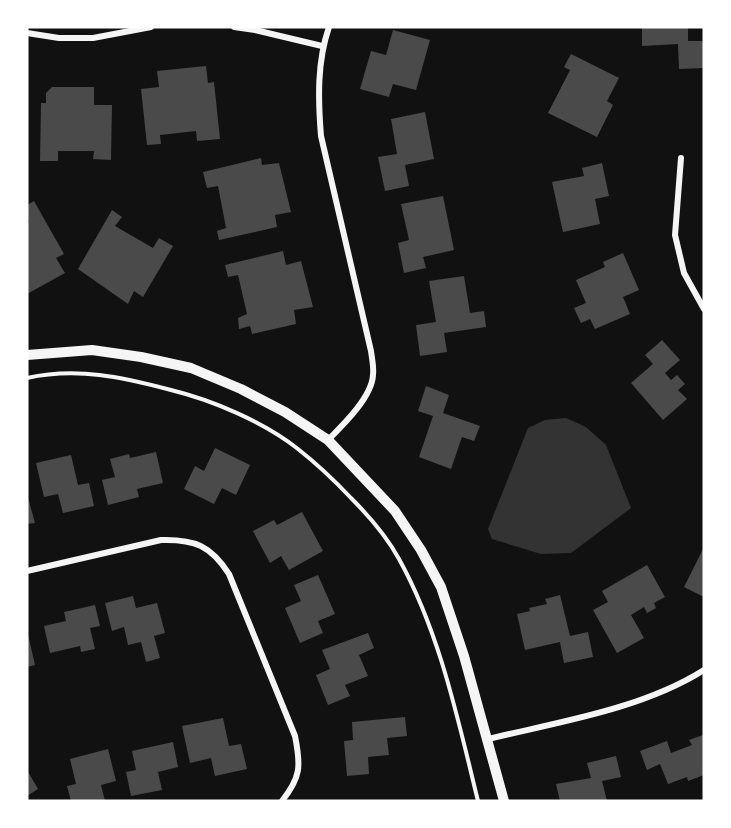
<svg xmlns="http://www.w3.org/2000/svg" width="731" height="828" font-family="'Golos Text',sans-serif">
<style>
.water{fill:#333}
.building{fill:#4a4a4a}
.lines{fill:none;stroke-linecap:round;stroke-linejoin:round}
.path{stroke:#f5f5f5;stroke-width:4}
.minor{stroke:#f5f5f5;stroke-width:6}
.tertiary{stroke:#f5f5f5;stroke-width:10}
</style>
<rect width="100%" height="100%" fill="#111"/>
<!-- water -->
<path class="water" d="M566,418l20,9 20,18 25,63 -60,45 -30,1 -49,-15 -4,-10 40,-101 17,-8z"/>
<!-- building -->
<path class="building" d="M642,27h46v14h16v27l-25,1 -1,-25 -36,2z
M393,30l37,10 -14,50 -23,-6 -4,13 -29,-8 11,-38 15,4z
M571,54l48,24 -12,23 6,4 -16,32 -49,-24 22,-43 -6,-3z
M206,66l2,17 6,-1 6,57 -23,2 -1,-10 -36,4 1,9 -14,1 -6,-56 18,-2 -2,-16z
M52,87h42v18h18l-1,55 -18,-1 1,-8h-36v10h-18l1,-58h5v-10z
M425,112l9,47 -29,6 4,21 -24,5 -7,-34 19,-3 -6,-35z
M261,158l1,7 17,-2 12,49 -16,3 2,12 -58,13 -2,-9 9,-3 -8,-42 -11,2 -4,-16z
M602,163l7,33 -14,3 5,25 -37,8 -11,-50 32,-6 -2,-8z
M443,196l11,54 -31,7 3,11 -22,5 -6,-30 11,-3 -8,-36z
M34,201l30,53 -8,4 9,15 -38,21v-71l2,-1 -2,-4v-13z
M112,210l10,7 -7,9 38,22 6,-10 14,8 -30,51 -9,-6 -6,13 -50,-35z
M283,251l3,14 15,-4 12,46 -19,3 2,14 -44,10 -2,-8 -11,3 -1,-11 9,-4 -9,-39 -10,2 -3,-12z
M623,253l16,37 -16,7 7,17 -35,15 -5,-10 -9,4 -7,-15 12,-5 -10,-23 29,-13 -2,-5z
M464,276l6,37 14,-2 2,16 -42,6 3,19 -27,4 -4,-31 20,-3 -7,-41z
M662,340l18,20 -15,13 6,7 6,-5 8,9 -7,6 9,9 -24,21 -32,-37 22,-19 -8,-9z
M426,386l23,9 -6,18 37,13 -6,15 -12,-4 -11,32 -32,-12 14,-41 -15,-5z
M215,448l35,17 -14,30 -14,-7 -8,16 -30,-15 11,-23 9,5z
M156,452l7,31 -26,6 2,8 -31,8 -6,-25 13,-3 -5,-18 19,-5 1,4z
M71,455l7,30 11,-2 5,23 -31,7 -5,-19 -14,3 -8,-34z
M27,494l8,29 -8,1z
M302,512l21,39 -34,19 -8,-14 -11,7 -17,-32 21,-11 3,5z
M704,547v50l-20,-10z
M647,565l18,32 -11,6 2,5 -9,5 -3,-6 -13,8 13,23 -27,15 -24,-43 15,-8 -6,-11z
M318,575l17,39 -17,7 5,12 -23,10 -15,-35 16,-7 -7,-16z
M560,595l10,41 18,-4 5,25 -29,6 -4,-21 -35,8 -8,-36 13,-3 -1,-3 18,-4 -2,-5z
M133,596l3,12 21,-5 8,30 -11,3 6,22 -14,4 -5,-20 -13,3 -4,-18 -12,4 -7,-28z
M95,605l5,21 -10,2 5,21 -14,3 -1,-6 -30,7 -6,-27 22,-5 -2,-9z
M27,630l8,35 -8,2z
M368,633l6,15 -15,7 9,21 -23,9 5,11 -22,9 -12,-30 14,-6 -8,-19z
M405,717l2,19 -20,2 2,17 -21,2 1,17 -22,2 -3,-35 9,-1 -1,-18z
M223,718l6,28 12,-2 6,25 -32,7 -4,-18 -21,5 -8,-37z
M703,735l1,40 -16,6 -1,-4 -19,7 -8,-20 -13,6 -7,-19 27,-10 4,12 21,-8 -3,-5z
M173,742l5,25 -20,5 4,18 -31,6 -5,-24 10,-2 -4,-19z
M108,749l8,32 -15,4 4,16h-34l-4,-15 9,-2 -6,-25z
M616,756l5,21 -19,4 5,20h-47l-4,-17 35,-6 -4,-15z
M27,770l11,19 -11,7z"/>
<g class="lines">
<!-- path -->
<path class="path" d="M27,378c50,-11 95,-1 144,12 41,10 93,32 127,59 19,15 37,32 53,49 18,18 36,39 48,61 41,74 59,161 79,242"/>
<!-- minor -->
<path class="minor" d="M234,27l21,3 67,16
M27,33l32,5h34l58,-11
M681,158l-6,77 9,38 20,36
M328,440c15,-15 44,-43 45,-65 1,-8 -1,-16 -2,-24l-50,-215c-3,-37 -4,-74 8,-109
M27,571l134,-31c34,-1 50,6 68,34l66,162c6,30 6,41 -13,65
M488,739c71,-17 154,-30 216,-69"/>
<!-- tertiary -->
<path class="tertiary" d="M27,355l65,-5 49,7 50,11 50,21 44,23 43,28 67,71 26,39 20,37 23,69 40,145"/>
</g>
<!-- border -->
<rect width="731" height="828" fill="none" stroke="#ffffff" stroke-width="57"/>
</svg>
